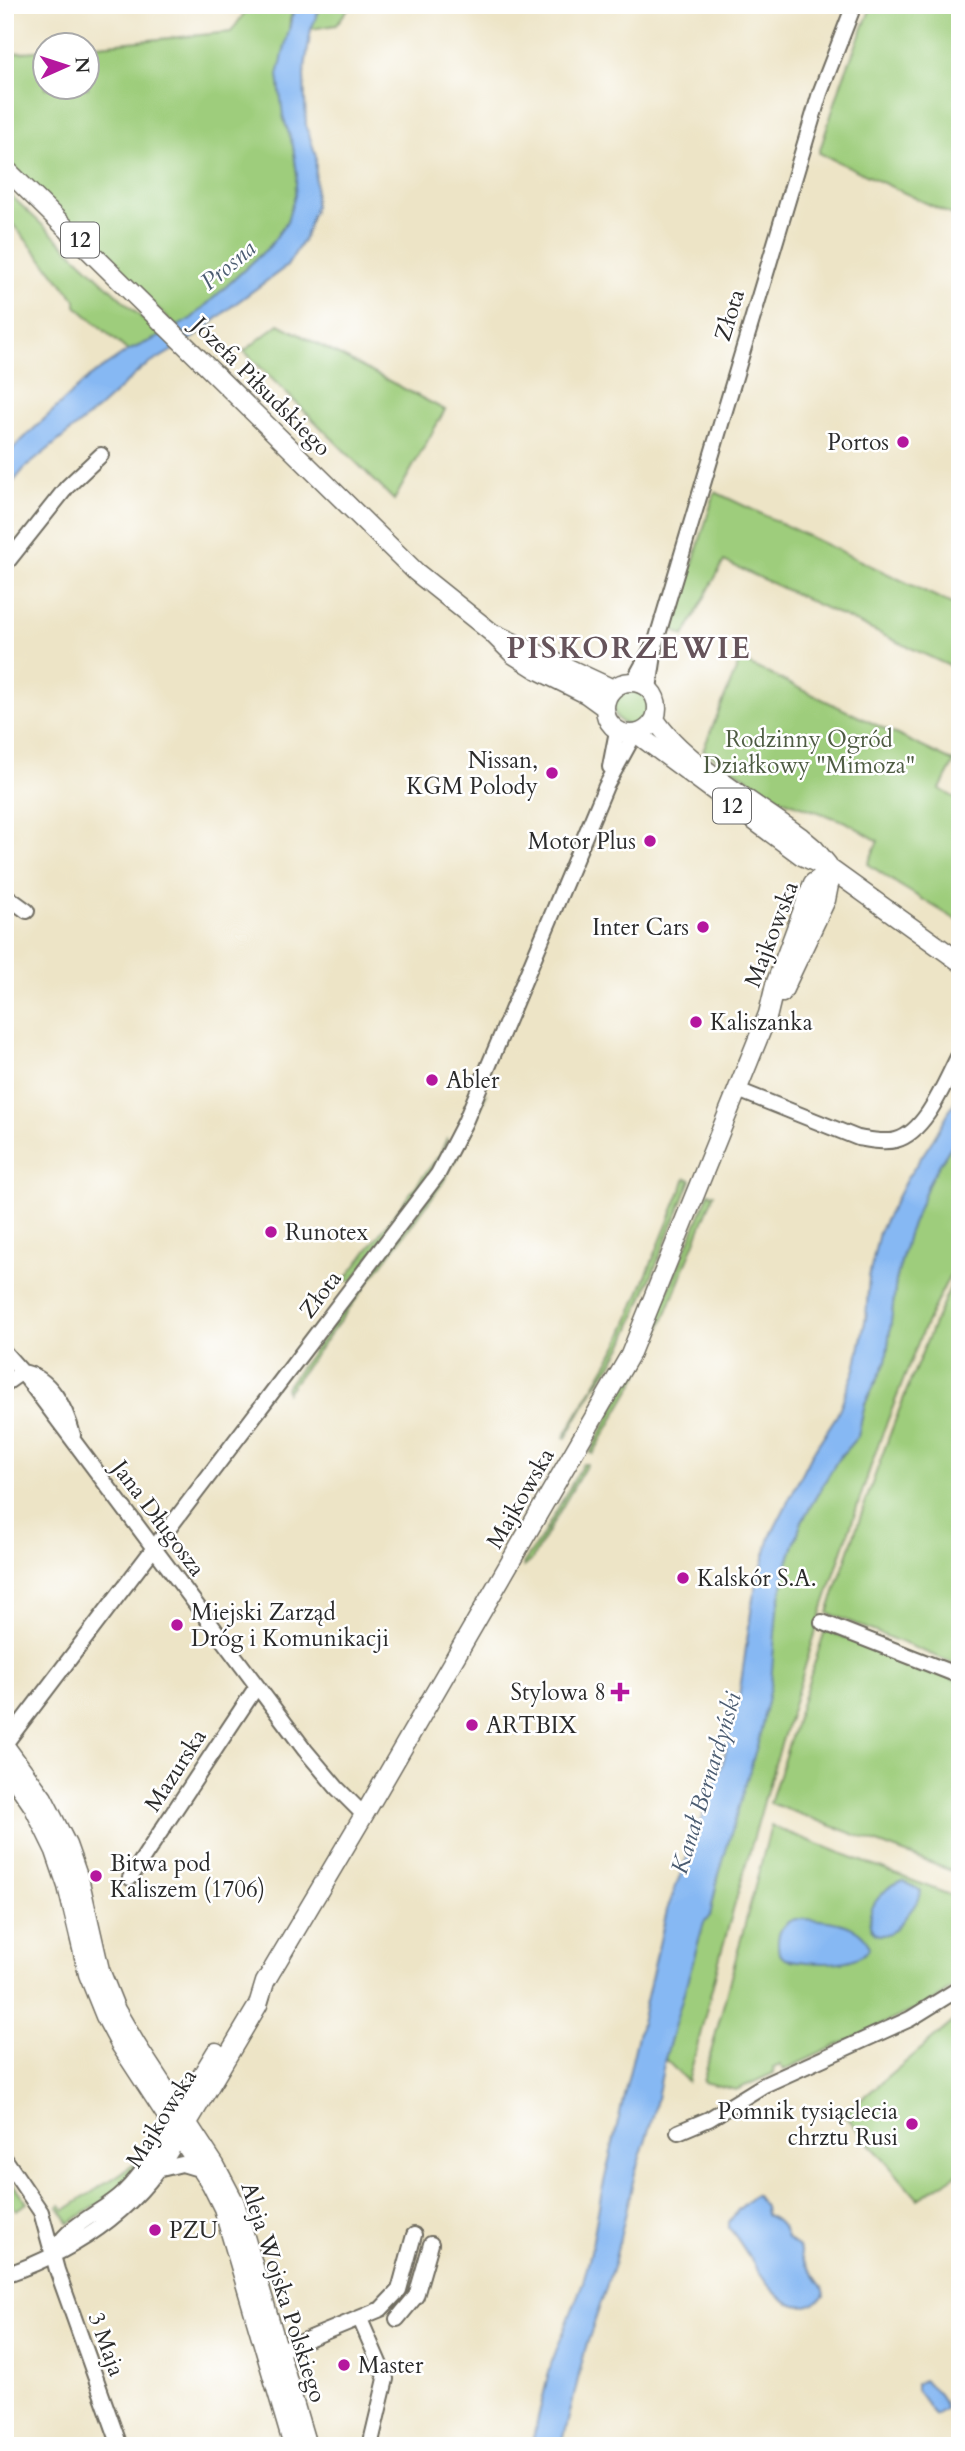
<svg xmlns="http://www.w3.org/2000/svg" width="965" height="2451" font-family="Cardo,serif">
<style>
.green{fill:#9ecd7b;stroke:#647c53;stroke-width:2}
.water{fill:#86b8f3;stroke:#58728f;stroke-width:2}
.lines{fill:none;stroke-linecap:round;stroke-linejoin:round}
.minor-casing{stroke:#6f6c61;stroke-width:18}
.major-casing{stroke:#6f6c61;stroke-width:21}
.minor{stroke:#fff;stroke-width:14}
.major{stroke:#fff;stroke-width:18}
.poi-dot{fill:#b5179e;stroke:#fff;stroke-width:2.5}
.labels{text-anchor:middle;stroke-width:5;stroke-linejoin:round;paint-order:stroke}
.shield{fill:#fff;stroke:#6b6b6b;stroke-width:2}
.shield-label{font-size:21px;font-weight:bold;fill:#2b2b2b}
.street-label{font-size:23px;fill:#2b2b2b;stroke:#fff}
.poi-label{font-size:23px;fill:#2b2b2b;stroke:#fff;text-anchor:start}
.park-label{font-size:23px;fill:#4e5c43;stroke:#fff}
.water-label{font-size:24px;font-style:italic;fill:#4b5c71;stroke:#fff}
.district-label{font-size:30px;font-weight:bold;letter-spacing:2px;fill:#66545b;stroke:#fff}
</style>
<rect width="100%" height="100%" fill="#fff"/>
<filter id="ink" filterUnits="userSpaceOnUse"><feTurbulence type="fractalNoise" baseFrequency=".0143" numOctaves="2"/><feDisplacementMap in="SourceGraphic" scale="14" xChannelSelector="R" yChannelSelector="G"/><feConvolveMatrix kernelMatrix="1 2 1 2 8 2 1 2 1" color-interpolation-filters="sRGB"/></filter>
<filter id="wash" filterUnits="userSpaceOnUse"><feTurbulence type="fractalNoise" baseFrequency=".00686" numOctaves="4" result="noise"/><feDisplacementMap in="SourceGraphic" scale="28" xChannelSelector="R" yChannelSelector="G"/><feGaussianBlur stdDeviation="1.57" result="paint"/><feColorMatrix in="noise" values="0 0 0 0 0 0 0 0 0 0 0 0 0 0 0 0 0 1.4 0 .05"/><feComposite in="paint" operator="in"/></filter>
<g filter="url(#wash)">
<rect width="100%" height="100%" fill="#ede4c6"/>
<!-- green -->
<path class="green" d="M250,5h45l-5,14 -7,97 10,30 4,28 -2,21 -8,26 -17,25 -78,72 -15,9 -172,-166v-107l40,-4 1,38h42v-42l143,-14z
M321,5h30l-15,20 -25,4z
M872,5h88v214l-141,-66 23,-72z
M5,190l156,146 -33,15 -52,-45v-6l-65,-78 -6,-4z
M279,324l166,86 -51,90 -150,-149z
M715,492l245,116v63l-236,-110 -40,75 -12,-6z
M740,660l214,102 -14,27 20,12v121l-61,-37 -31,-21 10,-23 -32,-19 -65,-23 -78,-49z
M614 708a17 17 0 1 1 34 0a17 17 0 1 1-34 0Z
M486,1095l-22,50 -22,39 -155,208 -1,-5 147,-196 48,-93z
M960,1132v122l-37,76 -45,115 -54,160 -54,175 -49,173 -33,129 -23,-23 39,-137 6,-7 77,-350 15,-44 36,-62 20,-23 7,-32 21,-42 10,-81 12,-48 22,-53z
M447,1138l-3,16 -92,127 -7,-1 95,-126z
M686,1178l5,2 -67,163 -11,19 -19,26 -28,50 -2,-1 54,-92z
M709,1193l5,1 -61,152 -7,10 -1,-8z
M960,1266v400l-132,-53c39,-118 79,-234 132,-347z
M640,1363h5l-7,13 -45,78 -3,-1 45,-85z
M583,1464h4l-56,97 -7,6 -1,-3 18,-26z
M825,1630l135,52v192l-190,-71z
M771,1826l189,73v82l-25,19 -151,70 -4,-5 -7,3 1,5 -38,17 -33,-8z
M960,2016v156l-42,27 -74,-85z
M152,2143l2,2 -4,6 -37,44 -44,28 -11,-16 3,-2 4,5 76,-50 -3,-5z
M5,2173l22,30 -11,7 -11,-14z"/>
<!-- water -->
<path class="water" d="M295,5h26l-10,24 -7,45 2,51 10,31 -1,51 -10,30 -18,29 -56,41 -36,30 -54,32 -41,38 -76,62 -19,23v-36l84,-79 39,-26 33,-15 31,-18 78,-72 17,-25 8,-26 2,-21 -4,-28 -10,-30 -5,-41z
M960,1092v40l-30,48 -22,54 -12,47 -10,81 -21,41 -7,33 -20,23 -36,62 -15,44 -10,45 -6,72 -12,57 -42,142 -7,35 -6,6 -39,137 -11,54 -19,60 -21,91 -29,86 -23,96h-31l20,-82 32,-82 8,-31 10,-56 66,-285 56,-148 16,-65 14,-99 17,-61 42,-83 25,-39 18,-46 11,-52 3,-40 10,-45 27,-52 28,-42z
M903,1881l17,9c0,11 -9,20 -16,29 -29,38 -50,0 -20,-27 6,-6 10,-10 19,-11z
M795,1919c22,0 69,1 74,29 -13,21 -62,15 -84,11l-6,-5c-3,-16 -1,-30 16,-35z
M755,2195l10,11 1,9c11,4 18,11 21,23l12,9 2,10 23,33 1,6c-6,4 -13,10 -20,10 -36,2 -55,-56 -76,-78v-6l9,-12z
M923,2380c10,7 21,16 22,29l-10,6 -19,-25v-6z"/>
</g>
<g filter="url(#ink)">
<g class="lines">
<defs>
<path id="minor" d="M5,565l62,-78 34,-32
M633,682l19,-34
M649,689l7,-48 164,-548 34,-88
M610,767l7,-36
M5,895l22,16
M738,1090l120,48c12,2 26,5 38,2 31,-8 50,-61 64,-87
M5,1353l17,19 283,378 32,38 27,27
M22,1372c29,5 44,37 51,63
M5,1384l17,-12
M822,1622l138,54
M5,1744l433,-570 27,-52 141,-336 28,-51
M130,1878l127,-192
M678,2132l31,-13 55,-34 146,-66 50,-31
M5,2159l36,53 16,58 63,176
M161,2169l21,-5 20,6
M53,2257c8,-31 49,-43 71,-65 20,-20 34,-43 49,-67
M5,2275c74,-25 137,-69 175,-139
M360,2319l26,60 -16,67
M397,2319l19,-23 15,-52
M279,2351l102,-42 18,-19 15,-55"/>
<path id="major" d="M5,168l411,404 75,60 23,23 22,14 50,25 18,13
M497,635l116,54
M605 708a26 26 0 1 1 52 0a26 26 0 1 1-52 0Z
M655,719c26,42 105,87 146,118l13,11 14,17
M637,734l165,122 30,14 128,92
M782,993l44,-93 6,-30
M5,1746l38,52 24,47 13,37 20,88 16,40 21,36 78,119 20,38 72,243
M5,1765l28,41 22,45 12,35 21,88 17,42 16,30 90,138 12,24 70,238
M176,2118l40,-66
M180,2136l78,-131 7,-23 99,-167 266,-460 138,-341 7,-29 38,-102 19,-13"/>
</defs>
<!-- minor casing -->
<use href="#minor" class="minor-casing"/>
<!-- major casing -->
<use href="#major" class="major-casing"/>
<!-- minor -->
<use href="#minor" class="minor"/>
<!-- major -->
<use href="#major" class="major"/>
</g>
</g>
<!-- markers -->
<g class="poi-dot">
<circle cx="903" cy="442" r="7"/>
<circle cx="552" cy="773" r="7"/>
<circle cx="650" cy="841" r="7"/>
<circle cx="703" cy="927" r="7"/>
<circle cx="696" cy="1022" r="7"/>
<circle cx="432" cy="1080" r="7"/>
<circle cx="271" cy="1232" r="7"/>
<circle cx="683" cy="1578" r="7"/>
<circle cx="177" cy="1625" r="7"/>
<path d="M616.5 1681.5h7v7h7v7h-7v7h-7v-7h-7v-7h7z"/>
<circle cx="472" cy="1725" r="7"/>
<circle cx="96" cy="1876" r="7"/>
<circle cx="912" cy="2124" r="7"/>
<circle cx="155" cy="2230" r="7"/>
<circle cx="344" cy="2365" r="7"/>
</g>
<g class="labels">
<!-- shield labels -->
<g class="shield">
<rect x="61" y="222.5" width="38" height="35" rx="5"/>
<rect x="713" y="788.5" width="38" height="35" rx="5"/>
</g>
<g class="shield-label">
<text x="80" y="247">12</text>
<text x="732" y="813">12</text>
</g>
<!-- street labels -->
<g class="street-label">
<text transform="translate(729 315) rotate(-73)" y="8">Złota</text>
<text transform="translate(262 386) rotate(45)" y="8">Józefa Piłsudskiego</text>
<text transform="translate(771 934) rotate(-69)" y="8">Majkowska</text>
<text transform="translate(320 1294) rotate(-53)" y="8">Złota</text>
<text transform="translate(520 1498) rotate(-60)" y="8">Majkowska</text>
<text transform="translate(159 1518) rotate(53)" y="8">Jana Długosza</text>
<text transform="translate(175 1770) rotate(-57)" y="8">Mazurska</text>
<text transform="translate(161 2118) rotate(-58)" y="8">Majkowska</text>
<text transform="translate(284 2292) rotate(72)" y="8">Aleja Wojska Polskiego</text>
<text transform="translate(107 2344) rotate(70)" y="8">3 Maja</text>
</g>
<!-- poi labels -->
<g class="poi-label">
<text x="889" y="450" text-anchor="end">Portos</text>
<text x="538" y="768" text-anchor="end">Nissan,<tspan x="538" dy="26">KGM Polody</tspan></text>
<text x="636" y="849" text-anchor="end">Motor Plus</text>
<text x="689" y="935" text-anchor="end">Inter Cars</text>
<text x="710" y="1030">Kaliszanka</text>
<text x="446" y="1088">Abler</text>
<text x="285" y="1240">Runotex</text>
<text x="697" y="1586">Kalskór S.A.</text>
<text x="191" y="1620">Miejski Zarząd<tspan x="191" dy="26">Dróg i Komunikacji</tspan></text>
<text x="606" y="1700" text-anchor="end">Stylowa 8</text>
<text x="486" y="1733">ARTBIX</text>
<text x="110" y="1871">Bitwa pod<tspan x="110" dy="26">Kaliszem (1706)</tspan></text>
<text x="898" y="2119" text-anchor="end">Pomnik tysiąclecia<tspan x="898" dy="26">chrztu Rusi</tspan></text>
<text x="169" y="2238">PZU</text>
<text x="358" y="2373">Master</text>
</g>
<!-- park labels -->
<g class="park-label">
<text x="809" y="747">Rodzinny Ogród<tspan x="809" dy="26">Działkowy "Mimoza"</tspan></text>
</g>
<!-- water labels -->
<g class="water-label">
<text transform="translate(228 265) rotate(-40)" y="8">Prosna</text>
<text transform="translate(706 1783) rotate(-73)" y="8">Kanał Bernardyński</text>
</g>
<!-- district labels -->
<g class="district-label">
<text x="629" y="658">PISKORZEWIE</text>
</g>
</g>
<!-- margin -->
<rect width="965" height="2451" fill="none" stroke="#fff" stroke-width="28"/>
<!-- north arrow -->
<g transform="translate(66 66) rotate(87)"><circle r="33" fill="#ffffff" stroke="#aaaaaa" stroke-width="2"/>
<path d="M0-5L12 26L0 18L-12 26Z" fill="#b5179e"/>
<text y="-10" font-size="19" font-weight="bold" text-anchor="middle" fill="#2b2b2b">N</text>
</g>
</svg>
